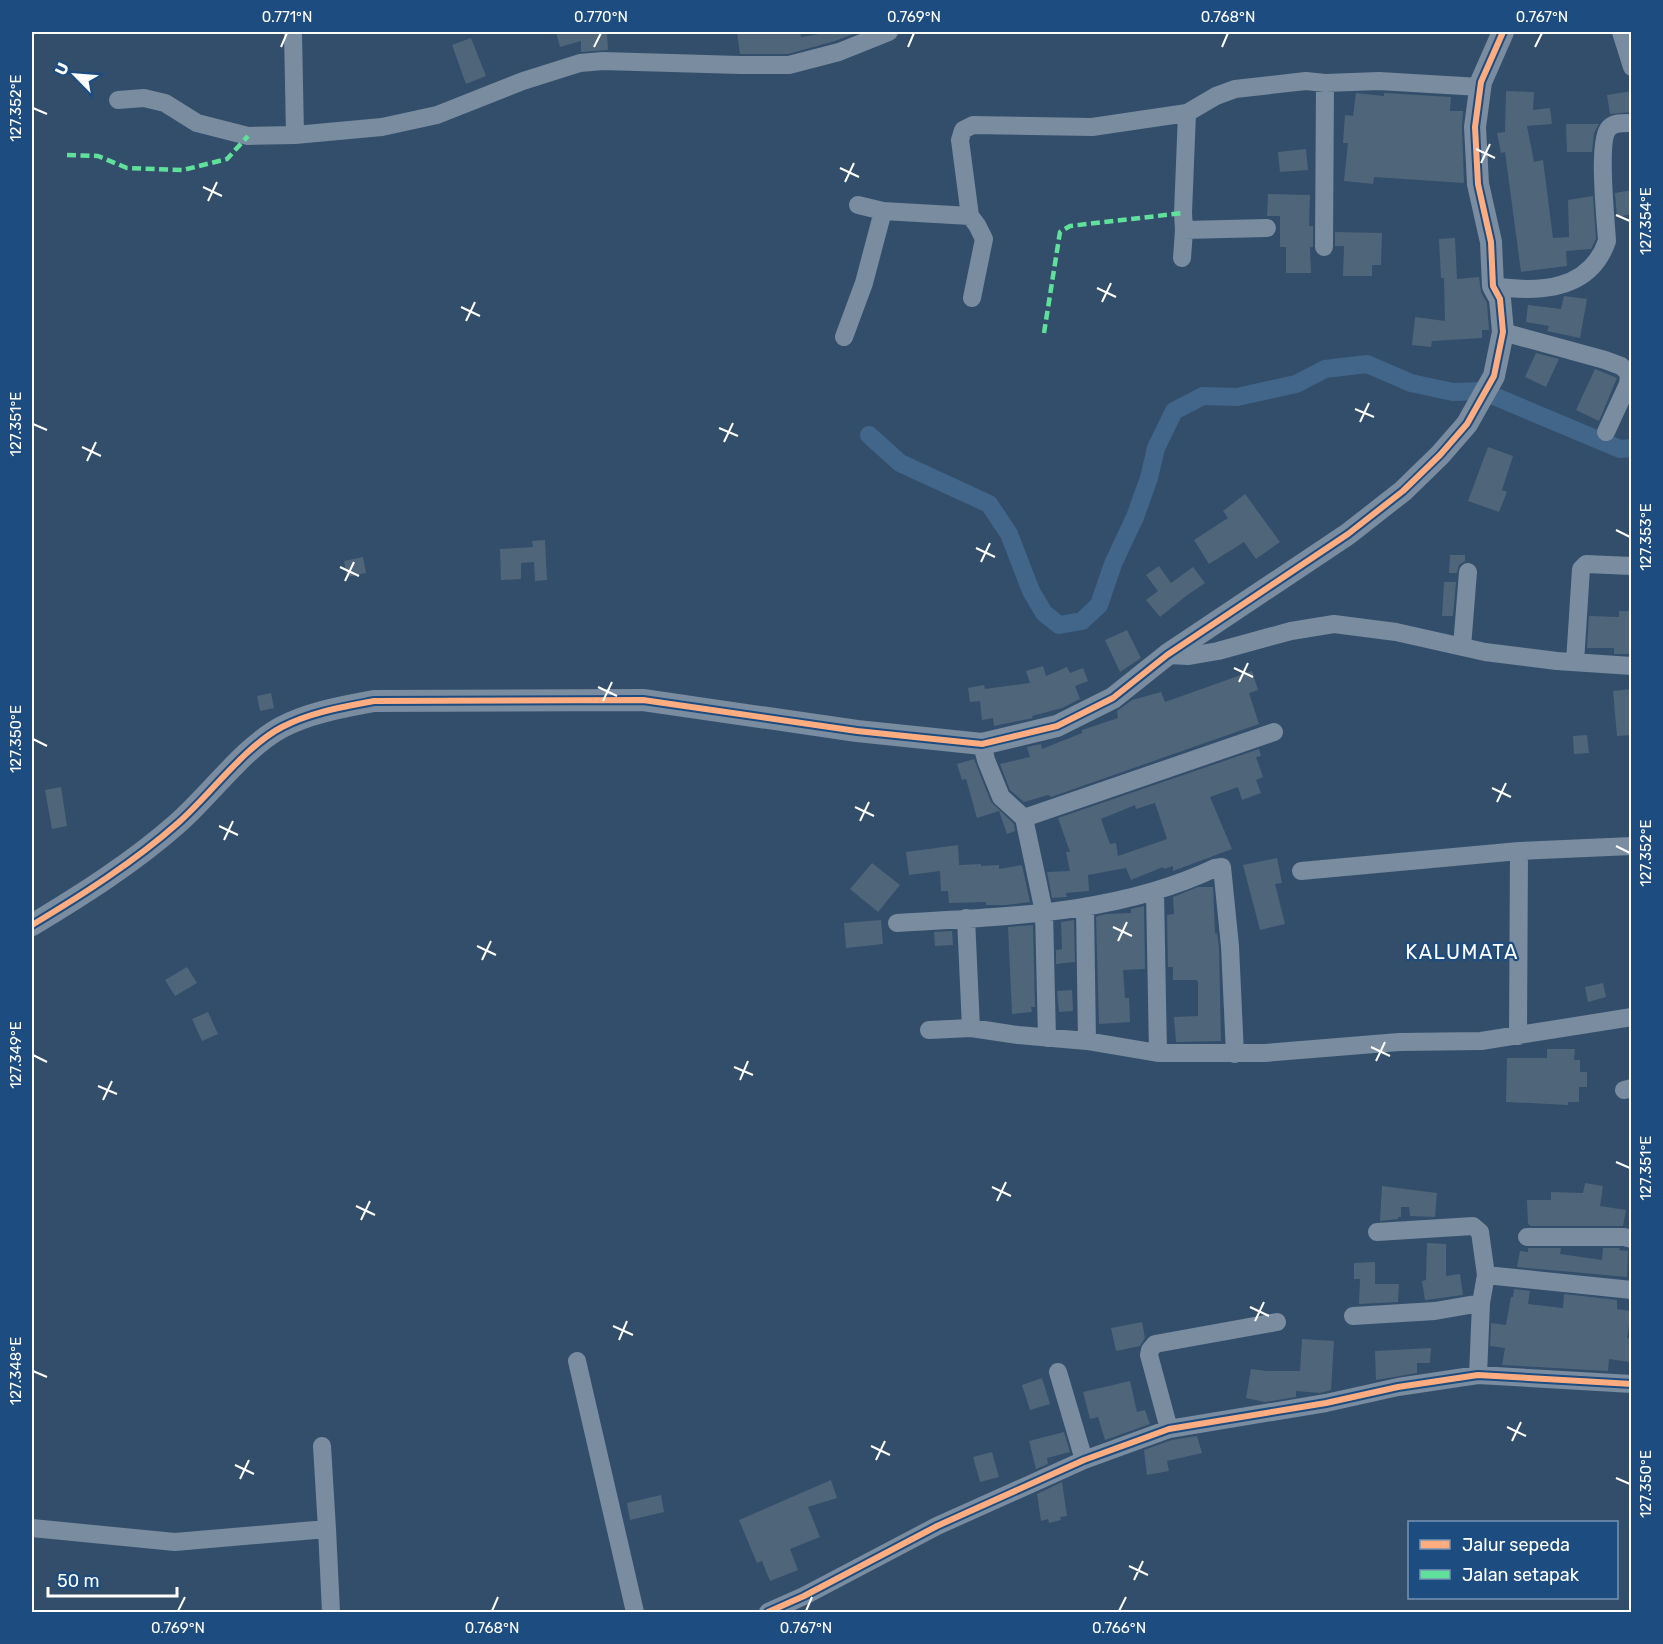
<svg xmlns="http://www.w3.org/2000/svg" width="1663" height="1644" font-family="Rubik,sans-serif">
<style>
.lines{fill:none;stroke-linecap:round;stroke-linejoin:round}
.canal{stroke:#42668a;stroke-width:18}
.building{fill:#4f657a;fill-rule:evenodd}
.minor{stroke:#798ca0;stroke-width:18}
.tertiary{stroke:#798ca0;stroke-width:22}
.quiet{stroke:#60e19b;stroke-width:4.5;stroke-dasharray:9 4.5;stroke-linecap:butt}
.cycleway-casing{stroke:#1d4d80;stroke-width:10}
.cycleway{stroke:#ffac80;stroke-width:6}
.ticks{fill:none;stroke:#fff;stroke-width:2}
.labels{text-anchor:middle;stroke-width:4.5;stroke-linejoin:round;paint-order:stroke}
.quarter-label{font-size:20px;letter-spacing:1.5px;fill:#fff;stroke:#1d4d80}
.neatline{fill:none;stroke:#fff;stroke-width:2}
.ticks-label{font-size:15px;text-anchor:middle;fill:#fff}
</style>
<rect width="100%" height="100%" fill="#334e6a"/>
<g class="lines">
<!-- canal -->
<path class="canal" d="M869,435l31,28 89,41 20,30 22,57 13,22 15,12 23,-4 17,-16 14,-41 22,-47 14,-39 7,-30 18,-37 29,-15 34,1 59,-13 29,-15 42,-5 44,19 42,9 29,-1 138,58 12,-1"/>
</g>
<!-- building -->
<path class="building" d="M556,32h51l1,18 -27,2v-11l-21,6z
M737,32h63l1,5 31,-5h23v1l-20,8 -47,13h-48z
M471,38l15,38 -20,8 -14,-39z
M1506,91l28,1 -1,18 17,-2 2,16 -25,2 7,36 9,-2 10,78 16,-1 -1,-37 25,-4 3,43 -5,10 -25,2 1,15 -46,6 -16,-120 -4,1 -4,-20 8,-1z
M1632,91v21l-22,2 -3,-19z
M1356,93l28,3v-3l67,4 -1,14h13l-1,17 2,55 -90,-6 -1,7 -29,-3 4,-38h-5l2,-28 8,1z
M1566,124h33l-5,9 -2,19h-25z
M1306,149l2,21 -28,2 -2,-20z
M1632,190v24l-15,3 -2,-24z
M1268,194l42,1 -1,31h4v21h-3l1,26h-25v-26h-6v-31h-13z
M1335,232l47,1 -1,32h-9v11h-29l1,-30h-9z
M1455,238l2,41 22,-2 2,15 6,11 2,27h-7v8l-50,3 -1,6 -19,-2 3,-28 30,4 -1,-43h-3l-2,-39z
M1564,296l23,3 -7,39 -33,-7 2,-5 -23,-4 2,-17 33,4z
M1536,353l23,6 -13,28 -21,-10z
M1595,369l22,9 -18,43 -23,-11z
M1488,447l25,9 -11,34 5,2 -8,20 -31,-11z
M1245,494l35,48 -24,17 -12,-17 -35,22 -15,-24 34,-22 -5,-7z
M545,540l2,40 -12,1 -1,-19 -13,1v16l-20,1 -1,-31 33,-2 -1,-6z
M1450,555h15v6l-6,4 -2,8h-8z
M363,557l3,16 -19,4 -3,-16z
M1159,566l12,17 22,-16 12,16 -19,13 -26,21 -14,-17 12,-9 -12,-16z
M1444,582h12l-3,34h-11z
M1619,611h13v43h-18v-6h-27l2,-32 30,1z
M1127,630l14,28 -21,14 -15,-32z
M1043,666l3,10 21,-9 3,6 13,-5 5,13 -13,5 5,13 -18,9 -30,8 1,2 -39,8 -1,-8 -11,2 -2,-19 -10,1 -2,-14 16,-3 1,4 45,-6 -4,-12z
M1252,671l6,19 -9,3 10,31 -208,73 -3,-2 -24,7 -14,-12 -10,-26 30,-7 -3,-10 14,-3 1,5 40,-16v-3l36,-12 -1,-7 15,-11 29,-8 4,10z
M1632,689v46l-15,1 -4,-45z
M271,693l3,15 -14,3 -3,-15z
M1587,735l2,18 -15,1 -1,-18z
M1259,749l2,7 -5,1 7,20 -7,3 5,13 -19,7 -4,-13 -28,10 22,52 -59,22v-5l-9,3 -1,-2 -32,13 -5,-12 -38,7 1,16 -23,2 1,4 -15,1 -5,-26 23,-1 -4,-19h4l-12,-34zM1155,803l12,36 -49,17 -2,-13 -6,1 -9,-25 34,-14 1,4z
M974,759l17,43 23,22 1,7 -8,3 -8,-23 -22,7 -11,-39 -4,1 -5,-16z
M61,787l6,39 -15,3 -7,-39z
M958,845l1,20 22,-1v2l18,-1v4l23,-4 8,37 -24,3h-20v-3l-37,1 -1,-12h-7l-1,-20 -31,4 -3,-23z
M1277,858l5,25 -7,1 10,40 -25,6 -17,-65z
M872,863l28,22 -22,27 -28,-23z
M1198,887h15l2,46h2l2,14 2,94 -45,1 -2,-25 24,-1v-33l-1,-3h-24v-13h-5l-1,-52 7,-1 -1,-17z
M1144,906l1,63 -22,1 2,28h4l1,24 -31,2 -3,-106 1,-2 9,-2 25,-1v-4z
M881,920l2,24 -37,4 -2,-25z
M1074,920l1,42 -19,2v-14l6,-1 -1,-27z
M1033,925l2,82h-4l1,5 -20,2 -4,-87z
M952,931l1,14 -18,1 -1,-14z
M187,967l10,16 -22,13 -10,-16z
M1603,983l3,14 -18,5 -3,-15z
M1072,990l1,21 -14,1 -2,-21z
M208,1012l10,22 -16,7 -10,-22z
M1547,1049h28l-1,11h6v12h7v15h-8v15h-11v3l-62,-3 1,-44h40z
M1585,1183l18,3 -3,20 26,4 -3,16h-92l-3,-2 -1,-24h24v-8l32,1z
M1382,1186l55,7 -2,24 -25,-1 -1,-9h-8v10h-3v2l-18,2z
M1427,1243l19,1v32l14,-2 3,21 -38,5 -3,-19 4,-1z
M1528,1248h33l-1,6 42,6 1,-12h17l-1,2 9,1 -1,26 -110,-10 3,-16 8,1z
M1375,1262v22h24l-1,18 -39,2 1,-25h-6v-16z
M1514,1289l16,2 -2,13 35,4 1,-14 53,6v9l14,2 -4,27 5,1 -3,23 -20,-3 -1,12 -106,-6 3,-17 -15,-2 1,-23 15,2 5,-28h2z
M1142,1322l3,16 -5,8 -24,5 -5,-23z
M1302,1339l32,2 -3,49 -11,3 -24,-2v6l-31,5 -19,-4 5,-29 16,2h33z
M1431,1348l-1,15h-13v10l-41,7 -1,-29z
M1042,1378l8,26 -20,6 -8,-25z
M1130,1381l7,31 8,-2 5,14 -45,16 -7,-23 -8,2 -7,-27z
M1064,1432l6,20 -23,6 1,6 -12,5 -7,-28z
M1197,1436l5,17 -35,8 2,10 -22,4 -3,-25 28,-10z
M992,1452l7,25 -19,5 -7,-25z
M831,1480l6,18 -29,9 12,30 -30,12 8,21 -28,11 -8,-20 -5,2 -18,-43z
M1062,1482l5,34 -7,1 1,3 -12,3 -1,-4 -7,2 -4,-27z
M661,1495l3,17 -34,8 -3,-17z"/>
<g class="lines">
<!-- minor -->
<path class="minor" d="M293,32l2,103
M1621,32l11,35
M118,100l26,-2 21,5 32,20 51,13 47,-1 87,-8 55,-12 86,-34 57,-18 23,-2 137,4h49l50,-13 50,-20
M858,205l25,6 87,5
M1184,230l83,-2
M1324,247l1,-164
M1182,258l2,-28 -1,-17 4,-100 29,-17 19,-7 71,-8 19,2 54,-2 101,6
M1493,286c45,7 97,5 114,-45 -1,-20 -10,-101 2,-113 6,-6 15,-5 23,-5
M972,298l12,-59 -7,-14 -7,-9 -10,-76 3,-10 10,-5 119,2 95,-14
M1503,332l102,28 16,6 8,7 -1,11 -22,48
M844,337l20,-54 19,-72
M1462,647l6,-75
M1167,655l22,1 29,-5 73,-20 43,-7 62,8 89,20 72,9 75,5
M1575,662l6,-93 5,-5 46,2
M982,744l4,16 15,37 23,21 20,94 3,126
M1024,818l250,-86
M1301,871l218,-20 113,-5
M1155,892l3,161
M1085,908l2,133
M966,918l5,110
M897,923c108,-7 219,-8 318,-55l7,-1 8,79 5,108
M929,1030l42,-2 47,7 69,6 71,12h107l134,-11 82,-1 151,-24
M1518,1036l1,-185
M1624,1090l8,-2
M1377,1232l96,-6 7,6 6,43 -5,28 -3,72
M1527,1237h97l8,2
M1486,1275l146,15
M1353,1316l82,-5 46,-8
M577,1361l58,251
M1058,1372l26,88
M1169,1429l-20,-74 1,-5 5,-6 122,-22
M322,1446l5,83
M32,1528l143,14 152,-13 4,83
M768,1612l36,-16 133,-70 147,-66 85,-31 157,-26 72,-16 80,-12 154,9"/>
<!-- tertiary -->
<path class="tertiary" d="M32,925c50,-30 102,-63 146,-102 33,-29 66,-76 104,-96 29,-15 61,-20 92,-26l269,-1 214,31 125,13 75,-18 56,-28 54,-43 181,-121 55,-43 37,-36 27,-31 27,-48 9,-44 -3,-33 -7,-13 -2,-44 -13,-58 -3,-57 6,-45 22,-50"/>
<!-- quiet -->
<path class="quiet" d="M67,155l31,1 29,12 56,2 44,-11 21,-23
M1044,333l16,-101 10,-6 113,-13"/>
<defs>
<path id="cycleway" d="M32,925c50,-30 102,-63 146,-102 33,-29 66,-76 104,-96 29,-15 61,-20 92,-26l269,-1 214,31 125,13 75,-18 56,-28 54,-43 181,-121 55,-43 37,-36 27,-31 27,-48 9,-44 -3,-33 -7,-13 -2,-44 -13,-58 -3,-57 6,-45 22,-50
M768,1612l36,-16 133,-70 147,-66 85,-31 157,-26 72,-16 80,-12 154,9"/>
</defs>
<!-- cycleway casing -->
<use href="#cycleway" class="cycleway-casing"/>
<!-- cycleway -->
<use href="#cycleway" class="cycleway"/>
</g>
<!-- ticks -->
<path class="ticks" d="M281,47l6,-14M594,47l7,-14M908,47l6,-14M1222,47l6,-14M1535,47l7,-14M33,108l14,6M1476,149l19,9M1481,163l9,-19M840,168l19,9M845,182l9,-19M203,187l19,9M208,201l9,-19M1616,215l14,6M1097,288l19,9M1102,302l9,-19M461,307l19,9M466,321l9,-19M1355,409l19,8M1360,422l9,-19M33,424l14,6M719,428l19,8M724,442l9,-19M82,447l19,9M87,461l9,-19M1616,530l14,7M976,548l19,9M981,562l9,-19M340,567l19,9M345,581l9,-19M1234,668l19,9M1239,682l9,-19M598,687l19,9M603,701l9,-19M33,739l14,7M1492,788l19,9M1497,802l9,-19M855,807l19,9M860,821l9,-19M219,826l19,9M224,840l9,-19M1616,846l14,7M1113,927l19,9M1118,941l9,-19M477,946l19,9M482,960l9,-19M1371,1047l19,9M33,1055l14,7M1376,1061l9,-19M734,1067l19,8M740,1080l8,-19M98,1086l19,8M103,1100l9,-19M1616,1162l14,6M992,1187l19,9M997,1201l9,-19M356,1206l19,9M361,1220l9,-19M1250,1307l19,9M1255,1321l9,-19M613,1326l20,9M619,1340l8,-19M33,1371l14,6M1507,1427l19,9M1512,1441l9,-19M871,1446l19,9M876,1460l9,-19M235,1465l19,9M1616,1478l14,6M240,1479l9,-19M1129,1566l19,9M1134,1580l9,-19M178,1611l7,-14M492,1611l6,-14M806,1611l6,-14M1119,1611l7,-14"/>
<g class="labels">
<!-- quarter labels -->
<g class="quarter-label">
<text x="1462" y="959">KALUMATA</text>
</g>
</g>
<!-- border -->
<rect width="1663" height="1644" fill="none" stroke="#1d4d80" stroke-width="66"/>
<!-- legend -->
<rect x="1408" y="1521" width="210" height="78" fill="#1d4d80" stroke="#7794b3" stroke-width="1.5"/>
<rect x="1420" y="1540" width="30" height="9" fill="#ffac80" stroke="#7794b3" stroke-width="1.5"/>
<text x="1462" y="1551" font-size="18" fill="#ffffff">Jalur sepeda</text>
<rect x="1420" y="1570" width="30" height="9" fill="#60e19b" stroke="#7794b3" stroke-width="1.5"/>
<text x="1462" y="1581" font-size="18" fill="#ffffff">Jalan setapak</text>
<!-- north arrow -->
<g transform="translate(75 75) rotate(295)" stroke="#1d4d80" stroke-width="4.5" paint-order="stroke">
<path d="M0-4.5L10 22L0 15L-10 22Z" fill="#ffffff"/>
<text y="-9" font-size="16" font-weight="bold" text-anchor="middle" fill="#ffffff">U</text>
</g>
<!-- scale -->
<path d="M48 1587v9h129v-9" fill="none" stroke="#ffffff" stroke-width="3"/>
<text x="57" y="1587" font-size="18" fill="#ffffff" stroke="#1d4d80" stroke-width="4.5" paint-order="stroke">50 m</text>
<rect x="33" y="33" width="1597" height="1578" class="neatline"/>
<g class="ticks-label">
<text x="287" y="22">0.771°N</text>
<text x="601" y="22">0.770°N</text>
<text x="914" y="22">0.769°N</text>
<text x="1228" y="22">0.768°N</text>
<text x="1542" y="22">0.767°N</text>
<text transform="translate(16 108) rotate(-90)" y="5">127.352°E</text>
<text transform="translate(1646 221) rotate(-90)" y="5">127.354°E</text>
<text transform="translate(16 424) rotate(-90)" y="5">127.351°E</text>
<text transform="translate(1646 537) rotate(-90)" y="5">127.353°E</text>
<text transform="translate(16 739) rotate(-90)" y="5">127.350°E</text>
<text transform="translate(1646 853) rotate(-90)" y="5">127.352°E</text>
<text transform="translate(16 1055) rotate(-90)" y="5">127.349°E</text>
<text transform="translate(1646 1168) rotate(-90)" y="5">127.351°E</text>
<text transform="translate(16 1371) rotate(-90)" y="5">127.348°E</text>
<text transform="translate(1646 1484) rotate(-90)" y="5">127.350°E</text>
<text x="178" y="1633">0.769°N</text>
<text x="492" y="1633">0.768°N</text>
<text x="806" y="1633">0.767°N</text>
<text x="1119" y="1633">0.766°N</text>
</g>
</svg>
